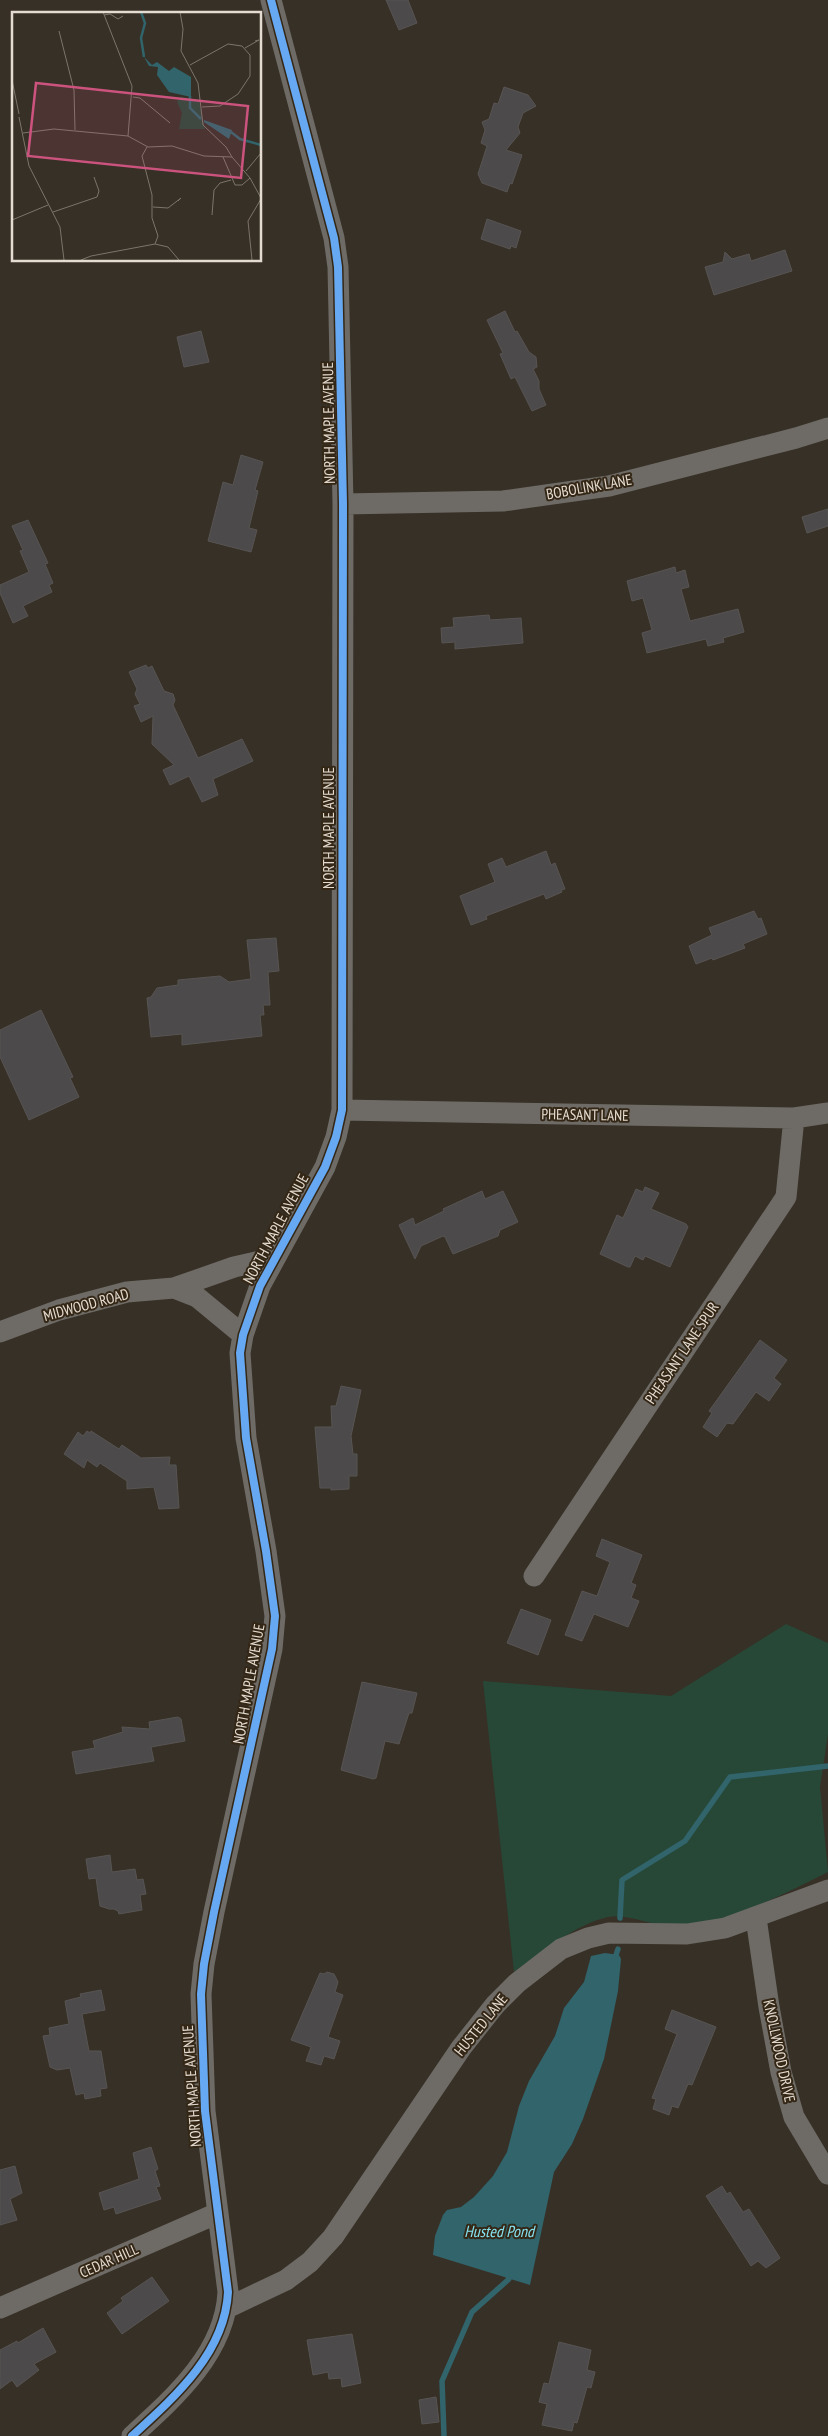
<svg xmlns="http://www.w3.org/2000/svg" width="828" height="2436" font-family="'PT Sans Narrow',sans-serif">
<style>
.green{fill:#274837}
.water{fill:#31646b}
.lines{fill:none;stroke-linecap:round;stroke-linejoin:round}
.stream{stroke:#31646b;stroke-width:5.5}
.building{fill:#4d4a4b;stroke:#575453}
.street{stroke:#6e6b66;stroke-width:21}
.cycleway-casing{stroke:#342716;stroke-width:11}
.cycleway{stroke:#66a8f1;stroke-width:8}
.labels{text-anchor:middle;stroke-width:4;stroke-linejoin:round;paint-order:stroke}
.street-label{font-size:15px;fill:#e5dcd1;stroke:#342716}
.water-label{font-size:16px;font-style:italic;fill:#86e3f2;stroke:#342716}
.inset-river{fill:none;stroke:#31646b;stroke-width:2.5}
.inset-road{fill:none;stroke:#7d756a;stroke-width:1}
.view{fill:#cc537e;fill-opacity:0.15;stroke:#cc537e;stroke-width:2.5}
.inset-edge{fill:none;stroke:#e5dcd1;stroke-width:2.5}
</style>
<rect width="100%" height="100%" fill="#373026"/>
<!-- green -->
<path class="green" d="M786,1624l42,19v91l-8,53 8,85c-45,22 -104,55 -156,54 -19,0 -46,-13 -64,-9 -35,8 -64,35 -94,55l-31,-291 188,15z"/>
<!-- water -->
<path class="water" d="M605,1953l14,2 2,4 -3,32 -14,68 -21,60 -11,25 -18,28 -24,113 -97,-30 2,-19 8,-21 4,-5 14,-3 13,-10 19,-21 14,-24 12,-46 10,-25 26,-45 9,-28 20,-26 7,-26z"/>
<g class="lines">
<!-- stream -->
<path class="stream" d="M620,1918l2,-38 63,-39 45,-64 98,-11
M614,1961l4,-12
M444,2436l-2,-55 30,-69 37,-33 -2,-7"/>
</g>
<!-- building -->
<path class="building" d="M386,0h22l9,23 -18,7z
M504,87l24,8 8,11 -13,7 -5,14 2,6 -14,17 16,5 -10,29 -2,-1 -3,9 -25,-9 -4,-9 9,-28 -6,-3 4,-13 -3,-8 7,-3 5,-16 4,1z
M487,219l34,12 -5,17 -5,-2 -1,3 -29,-10z
M785,250l7,21 -78,24 -9,-28 18,-5 2,-10 7,7 17,-5 2,7z
M505,311l10,21 2,-1 12,21 7,5 1,10 -4,2 6,12v8l7,16 -14,6 -17,-34 -4,2 -11,-25 3,-1 -16,-33z
M201,331l8,31 -25,5 -7,-30z
M241,455l22,7 -8,28 3,1 -9,37 8,2 -6,22 -43,-11 15,-59 10,3z
M828,509v17l-21,7 -5,-16z
M28,520l20,43 -3,1 8,19 -4,2 3,7 -29,14 5,10 -15,7 -13,-30v-8l29,-13 -9,-21 3,-1 -11,-24z
M675,567l1,6 9,-3 4,17 -8,2 9,32 48,-12 6,23 -21,6 1,4 -16,4 -2,-7 -59,14 -5,-20 10,-3 -9,-32 -11,3 -5,-20z
M489,615l1,5 31,-2 2,25 -68,6v-7l-13,1 -1,-15 13,-1 -1,-9z
M146,665l2,3 4,-2 12,25 9,3 2,6 -2,5 25,53 44,-19 11,22 -40,18 5,16 -16,7 -13,-26 -19,9 -7,-15 11,-5 -22,-21 1,-28 -12,6 -7,-16 6,-2 -5,-10 2,-5 -8,-17z
M546,851l5,14 4,-2 10,26 -4,1 1,2 -16,7 -2,-5 -58,22 1,3 -16,6 -11,-29 35,-14 -7,-18 14,-6 4,9z
M754,911l4,8 3,-1 6,16 -24,10 2,4 -32,12 -1,-2 -16,6 -7,-18 23,-11 -3,-7z
M276,938l3,33 -11,1 2,33h-7l1,10h-4l2,21 -80,9v-11l-31,3 -4,-39 4,-1 6,-9 21,-3v-5l42,-4 9,6 22,-3 -4,-39z
M41,1010l32,67 -3,1 9,19 -50,23 -29,-63v-27z
M645,1187l14,6 -8,16 35,15 2,3 -18,40 -25,-11 -2,4 -8,-4 -5,11h-2l-28,-13 17,-39 6,3 13,-29 7,3z
M482,1191l3,8 18,-8 15,31 -18,8 -2,6 -45,18 -8,-17 -2,-1 -22,10 -6,13 -16,-34 14,-7 2,7 29,-14 -1,-2z
M760,1340l27,20 -13,18 7,6 -12,17 -13,-9 -23,32 -6,-1 -10,14 -14,-10 9,-14 -3,-2z
M341,1386l20,4 -10,46 2,18h4v22h-8v13l-18,1v-2h-11l-5,-61h17l-1,-21h5z
M87,1431l3,2 1,-2 28,18 3,-4 19,13 29,-1 -1,8h7l3,43 -20,1 -5,-22 -27,2v-8l-27,-18 -3,4 -10,-7 -3,8 -20,-14 14,-22 5,4z
M602,1539l40,16 -11,28 5,2 -5,13 8,3 -11,26 -34,-13 -12,27 -17,-6 17,-44 15,5 13,-34 -14,-6z
M521,1609l30,11 -13,35 -31,-12z
M362,1682l55,11 -5,20h-3l-10,31 -14,-3 -9,37 -3,1 -32,-9z
M178,1717l3,2 4,22 -34,6 3,14 -78,13 -4,-22 23,-4 -2,-7 30,-9 -1,-5 28,2 -1,-7z
M110,1855l2,17 23,-3 2,11 6,-1 3,15 -6,1 2,15 -23,4 -1,-3 -4,-2h-5l-9,-3 -4,-28 -7,1 -3,-20z
M327,1972l7,2 4,8 -3,10 8,3 -15,42 12,4 -6,18 -10,-3 -3,9 -15,-4 5,-14 -20,-7 29,-67 4,1z
M101,1990l4,20 -23,4 7,37h12l6,37 -7,1 1,7 -16,3 -1,-6 -8,2 -6,-27 -13,2 -7,-3 -7,-31 7,-1 -1,-7 20,-4 -4,-23 16,-4 -1,-3z
M672,2010l44,17 -24,58 -4,-1 -10,24 -6,-2 -3,9 -16,-6 3,-10 -4,-1 25,-64 -12,-5z
M151,2147l7,22 -3,2 5,15 -4,1 5,12 -45,15 -2,-7 -10,3 -5,-17 40,-14 -6,-26z
M15,2166l7,27 -12,6 7,21 -17,5v-55z
M722,2186l5,8 3,-2 13,20 6,-3 31,49 -14,10 -8,-7 -7,5 -45,-70z
M152,2277l17,24 -47,33 -15,-21 16,-12 -2,-3z
M43,2328l13,24 -22,12 5,6 -22,17 -5,-7 -12,9v-39l17,-9 1,2z
M352,2334l9,49 -19,4 -1,-9 -12,1 -1,-7 -15,3 -6,-35z
M559,2342l32,8 -4,20 8,2 -4,16 -4,-1 -10,36 -3,-1 -2,9 -30,-6 5,-21 -8,-2 5,-19 5,1z
M436,2397l3,25 -17,2 -3,-24z"/>
<g class="lines">
<!-- street -->
<path class="street" d="M343,504l160,-3 106,-15 187,-48 32,-10
M342,1110l452,8 34,-5
M174,1288l60,-21 40,-9
M0,1332l59,-22 68,-18 47,-4 23,9 46,38
M534,1576l252,-379 8,-79
M756,1918l13,89 12,65 13,45 34,57
M0,2308l218,-95
M227,2308l59,-28 24,-18 23,-25 128,-189 34,-43 22,-22 44,-34 27,-11 21,-5 78,1 38,-6 103,-38
M132,2436c43,-39 93,-83 96,-144l-23,-181 -4,-117 3,-30 10,-52 58,-263 3,-33 -9,-65 -20,-113 -6,-85 3,-18 17,-49 65,-119 11,-30 6,-27 1,-606 -5,-237 -4,-29 -63,-238"/>
<defs>
<path id="cycleway" d="M132,2436c43,-39 93,-83 96,-144l-23,-181 -4,-117 3,-30 10,-52 58,-263 3,-33 -9,-65 -20,-113 -6,-85 3,-18 17,-49 65,-119 11,-30 6,-27 1,-606 -5,-237 -4,-29 -63,-238"/>
</defs>
<!-- cycleway casing -->
<use href="#cycleway" class="cycleway-casing"/>
<!-- cycleway -->
<use href="#cycleway" class="cycleway"/>
</g>
<g class="labels">
<!-- street labels -->
<g class="street-label">
<text transform="translate(329 423) rotate(-91)" y="5">NORTH MAPLE AVENUE</text>
<text transform="translate(589 487) rotate(-10)" y="5">BOBOLINK LANE</text>
<text transform="translate(329 828) rotate(-90)" y="5">NORTH MAPLE AVENUE</text>
<text transform="translate(585 1115) rotate(1)" y="5">PHEASANT LANE</text>
<text transform="translate(276 1229) rotate(-62)" y="5">NORTH MAPLE AVENUE</text>
<text transform="translate(86 1305) rotate(-15)" y="5">MIDWOOD ROAD</text>
<text transform="translate(682 1353) rotate(-56)" y="5">PHEASANT LANE SPUR</text>
<text transform="translate(249 1684) rotate(-80)" y="5">NORTH MAPLE AVENUE</text>
<text transform="translate(481 2025) rotate(-51)" y="5">HUSTED LANE</text>
<text transform="translate(779 2051) rotate(78)" y="5">KNOLLWOOD DRIVE</text>
<text transform="translate(192 2086) rotate(-94)" y="5">NORTH MAPLE AVENUE</text>
<text transform="translate(109 2261) rotate(-24)" y="5">CEDAR HILL</text>
</g>
<!-- water labels -->
<g class="water-label">
<text x="499" y="2237">Husted Pond</text>
</g>
</g>
<!-- overview -->
<g transform="translate(12 12)">
<rect width="249" height="249" fill="#373026"/>
<path d="M168,85l19,3 6,29h-26l3,-16 -5,-11z" fill="#274837"/>
<path d="M132,45l8,8 5,-3 12,9 5,-4 17,10v20l-22,-5 -12,-17 1,-8 -9,-1zM192,108l28,10 -3,9 -25,-17z" fill="#31646b"/>
<path class="inset-river" d="M129,0l4,11 -4,15 3,19M178,84v12l11,11M219,120l9,7 21,6"/>
<path class="inset-road" d="M91,0l29,74 -4,50M168,0l3,17 -2,22 17,32 5,42 23,22 6,10M92,3l6,-1 8,5 5,-3M47,19l15,59 1,40M233,36l14,-8 -4,1M178,53l38,-21 14,2 8,9v21l-12,18 -18,12 -18,1M0,68l7,34M121,85l7,1 30,25M7,105l10,49 31,61 4,33M11,121l31,-4 74,7 20,11 24,-1 32,10 28,1 18,21 11,20M135,135l-5,9 10,39v23l6,18 -3,8 13,3 11,13M211,145l12,28h7l8,-7M234,159l15,-18M141,195l15,1 13,-10 -3,3M41,200l44,-15 2,-6 -5,-14M200,203l2,-25 6,-7 11,-3M0,208l36,-15M69,248l10,-4 64,-12M240,248l-4,-39 13,-22"/>
<path class="view" d="M24,71l212,23 -7,72 -213,-22z"/>
<rect width="249" height="249" class="inset-edge"/>
</g>
</svg>
